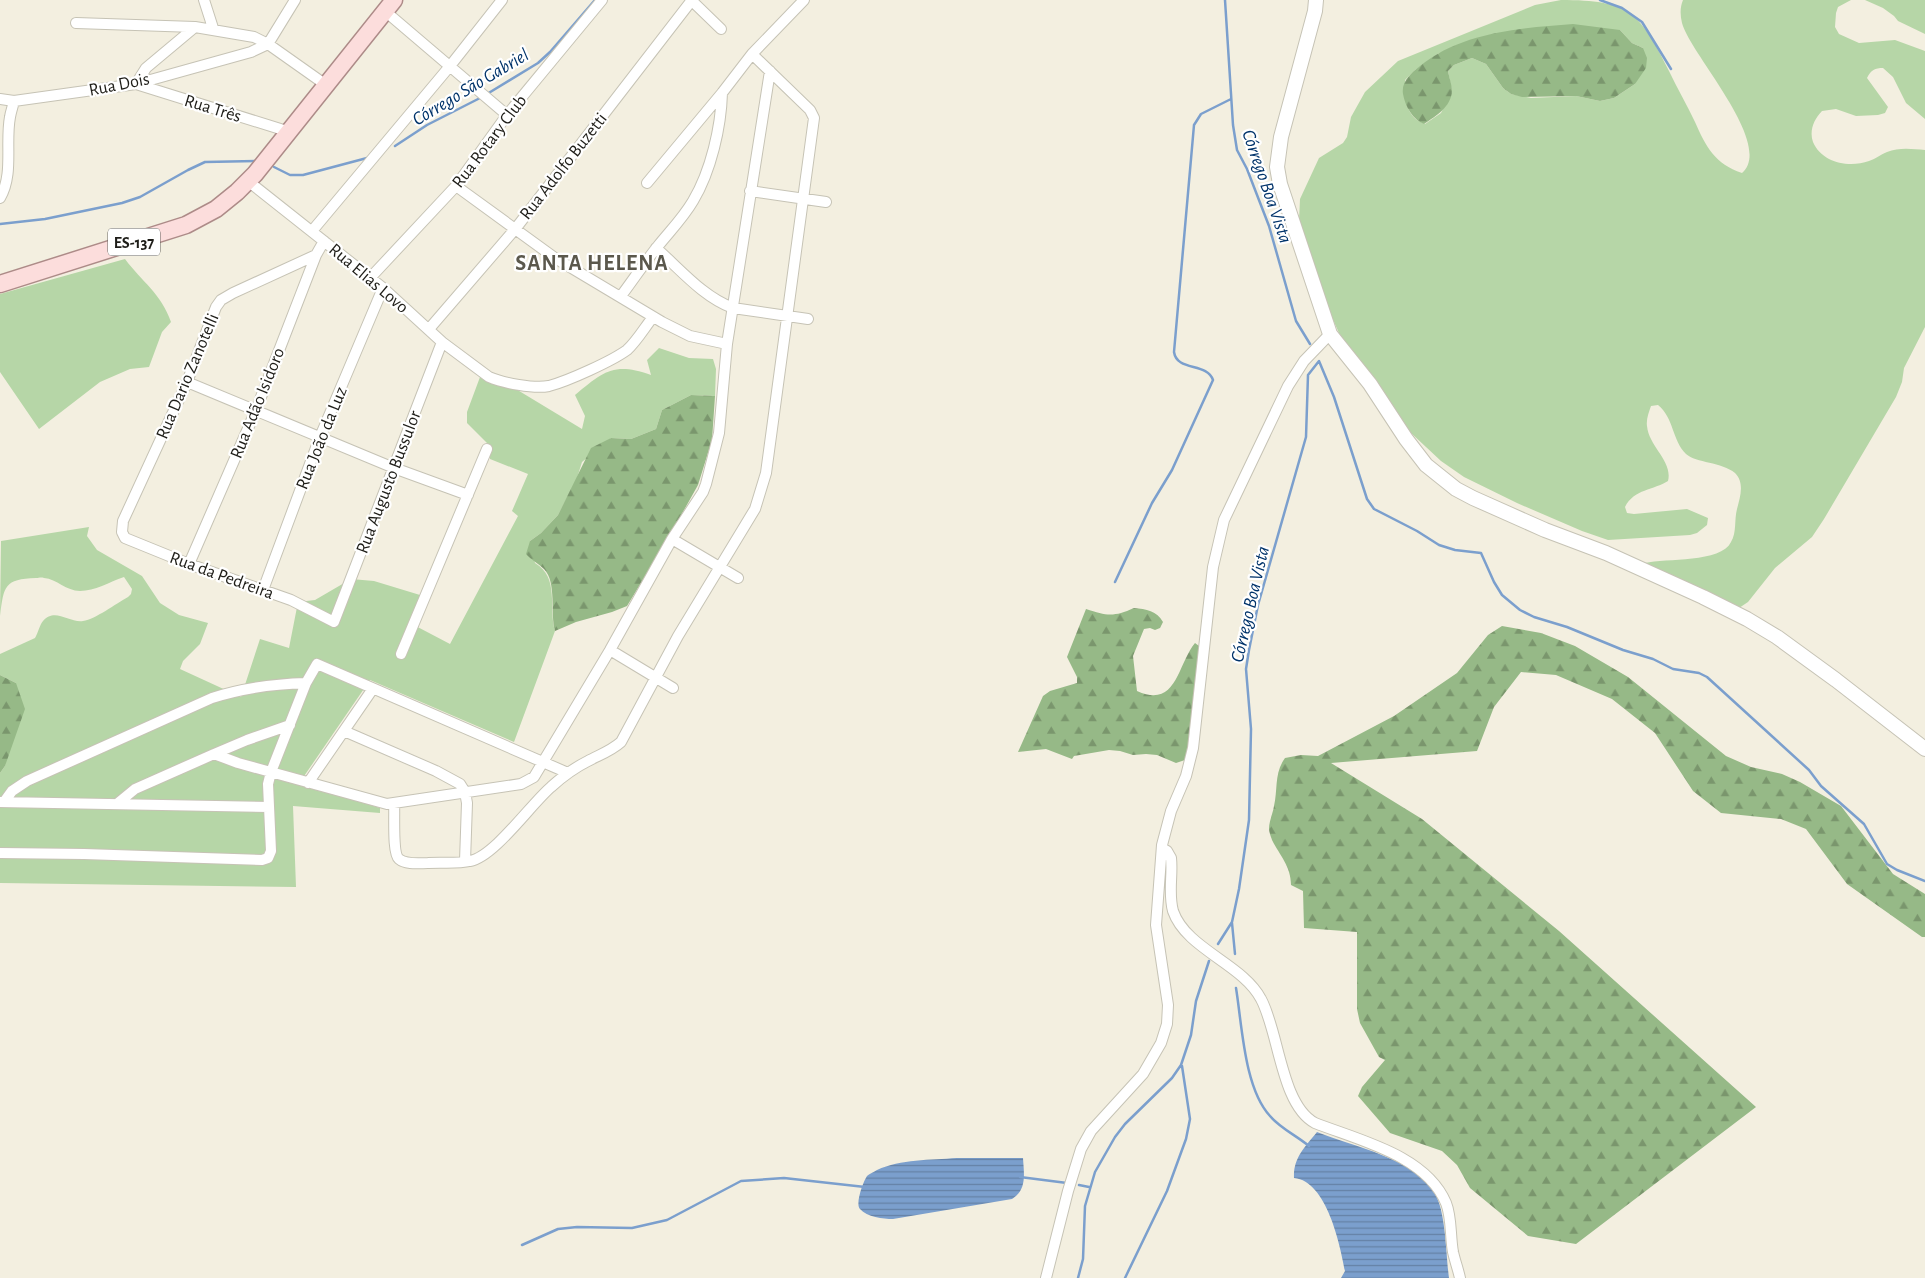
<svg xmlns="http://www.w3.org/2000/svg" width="1925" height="1278" font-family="'Alegreya Sans',sans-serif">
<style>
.grass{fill:#b6d6a7;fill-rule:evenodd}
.forest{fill:url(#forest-firs)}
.water{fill:url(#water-rules)}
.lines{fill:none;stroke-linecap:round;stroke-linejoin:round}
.stream{stroke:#7b9fcd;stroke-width:2.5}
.street-casing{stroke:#c6c3b5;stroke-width:12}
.secondary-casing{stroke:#c6c3b5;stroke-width:16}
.primary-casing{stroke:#ad8b88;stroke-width:19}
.street{stroke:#fff;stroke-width:10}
.secondary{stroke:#fff;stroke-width:14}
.primary{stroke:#fcdddc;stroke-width:16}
.labels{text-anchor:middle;stroke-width:4.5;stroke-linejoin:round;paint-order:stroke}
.shield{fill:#fff;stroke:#62615d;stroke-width:1}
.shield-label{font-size:16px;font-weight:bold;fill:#1e1d18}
.street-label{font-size:18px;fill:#1e1d18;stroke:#fff}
.water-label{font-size:19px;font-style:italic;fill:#00336a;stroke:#fff}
.district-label{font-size:22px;font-weight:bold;letter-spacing:1px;fill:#5b584c;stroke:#fff}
</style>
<defs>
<pattern id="forest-firs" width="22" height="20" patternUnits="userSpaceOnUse" patternTransform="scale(1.25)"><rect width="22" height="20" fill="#96b987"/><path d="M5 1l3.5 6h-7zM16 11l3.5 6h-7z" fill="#7a966d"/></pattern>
<pattern id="water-rules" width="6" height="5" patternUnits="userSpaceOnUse" patternTransform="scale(1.25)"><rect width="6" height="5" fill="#7b9fcd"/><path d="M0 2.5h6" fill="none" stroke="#6481a5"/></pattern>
</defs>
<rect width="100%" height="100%" fill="#f3efe0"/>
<!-- grass -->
<path class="grass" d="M1561,0c68,0 79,12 108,71 8,17 18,34 26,51 11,25 20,42 47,51 33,-29 -52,-119 -60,-150 -2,-8 -2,-16 1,-23h168l-13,7 -2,6 -1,14 4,7 20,9 36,-3 30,11v68l-19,-16 -13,-26 -10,-9c-8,0 -12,2 -16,10l21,29 -3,6 -7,2 -22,1 -20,-7 -14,2c-8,8 -13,20 -9,31 9,21 36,26 56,19 7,-2 12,-7 18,-9 12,-5 26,-3 38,-2v177l-21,41 -2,14 -6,15 -72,122 -12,18 -37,31 -27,34 -12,8 -72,-23 -20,-10 -3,-8 4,-6c21,-5 76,0 86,-21 6,-10 3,-22 6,-33 3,-12 8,-26 -2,-36 -13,-11 -39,-10 -49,-19 -14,-14 -12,-36 -28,-49l-7,1c-2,6 -5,13 -4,20 2,21 26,35 21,55 -14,9 -34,8 -43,26l2,6 7,1 53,-5 21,9 -1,7 -10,8 -7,2 -82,5 -26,-9 -65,-28 -53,-26 -23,-16 -30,-28 -56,-64 -45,-101 -11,-47 1,-22 19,-41 24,-15 4,-6 4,-20 14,-25 33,-31 137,-56zM1620,30l12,13 11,5 -8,36 -21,14 -14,3 -24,-5 -45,2 -20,-4 -8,-6 -17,-24 -14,-6 -18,7 -6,6 4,20 -11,22 -16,11c-20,-7 -20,-26 -20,-44l10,-10 24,-17z
M1865,0h60v34l-27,-13 -4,-5 -11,-8z
M125,259c17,23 36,34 46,63l-9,10 -13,35 -19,2 -30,13 -61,47 -39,-57v-78z
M659,348l30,10 24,1 3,10 -1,27 -24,-1 -29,15 -6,19 -25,10 -20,-1 -29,24 -5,16 -19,37 -17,18 -11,8 5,22c25,15 13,44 20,68l-41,111 -144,-62 -70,102 80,26v5l-87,-7 3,81 -296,-4v-110l5,-7 11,-83 -16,-8v-21l35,-16c3,-5 5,-14 8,-17 12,-14 26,2 40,0 13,-2 32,-17 45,-24l3,-3 1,-5 -8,-12c-15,5 -29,14 -44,14 -14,0 -23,-12 -36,-13 -3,-1 -5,0 -8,0 -32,1 -32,8 -36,38l1,-75 88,-14 -2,9 10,14 45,26 18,27 19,12 29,8 -8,21 -17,17 -3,8 61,28 19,-58 29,9 9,-46 17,-2 36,-21 23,2 46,14 3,-1 -13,29 40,21 68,-128 -6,-5 16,-37 -38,-15v-13l-23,-23v-11l16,-43 99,60 3,-13 -10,-21c29,-24 39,-33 76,-20l-4,-15z"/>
<!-- forest -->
<path class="forest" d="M1573,24l47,6 12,13 11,5 4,10 -1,10 -11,16 -21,14 -14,3 -24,-5 -54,1 -11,-3 -8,-6 -17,-24 -14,-6 -18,7 -6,6c1,6 4,14 4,20 -1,16 -16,25 -28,33 -11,-4 -19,-18 -21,-30 -2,-12 8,-21 17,-28 42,-34 101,-38 153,-42z
M691,395l24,1 -3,44 -14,45 -29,52 -42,69 -15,6 -36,10 -21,9c-5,-17 2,-49 -11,-62 -6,-6 -13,-9 -18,-15l4,-13 11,-8 17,-18 33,-67 20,-10 20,1 25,-10 6,-19z
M1134,608c12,1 23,3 29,14l-3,6 -5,2 -5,-2 -6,1 -11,27 4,35c40,18 40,-26 58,-48l8,6 -1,50 -17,61 -9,3 -19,-8 -11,-1 -13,1 -13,-4 -11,-1 -35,6 -2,3 -26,-10 -28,3 25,-56 7,-5 27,-8v-6l-10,-20 19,-48c21,7 28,8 48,-1z
M1502,626l39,7 34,13 53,31 98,79 25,11 31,7 18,8 41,24 52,68 32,20v43h-3l-75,-53 -41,-55 -25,-10 -60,-6 -28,-22 -38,-58 -43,-34 -56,-24 -35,-3 -27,35 -17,44 -146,12 91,56 137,112 197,176 -180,137 -48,-8 -58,-48 -13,-23 -15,-14 -52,-18 -32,-37 4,-9 23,-27 -6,-3 -19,-34 -3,-14v-77l-53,-4 -1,-37 -12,-6c0,-19 -11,-29 -19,-45 -1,-3 -3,-8 -3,-11 0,-8 4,-16 5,-23 4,-17 0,-33 11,-48l16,-3 17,1 76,-40 63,-43 31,-38z
M0,675l16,8 9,26 -20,57 -5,7z"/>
<!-- water -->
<path class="water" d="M1317,1132c37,15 98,26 118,62 11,18 11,62 14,84h-108l4,-7c-5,-26 -18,-90 -51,-93 -1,-20 11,-31 23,-46z
M957,1158h66c1,16 4,32 -11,41l-119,20c-10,0 -26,-2 -33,-10 -5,-5 3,-27 7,-33 2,-2 7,-4 10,-6 24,-11 53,-10 80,-12z"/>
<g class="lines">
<!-- stream -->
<path class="stream" d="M1225,0l8,125 4,25 10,19 22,57 27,95 14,23
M1600,0l22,8 20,14 29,47
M487,94l51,-31 12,-11 45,-52
M395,146l32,-21 55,-28
M274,167l16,8h13l64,-17
M0,224l45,-5 77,-16 18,-6 48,-27 17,-8 54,-1
M1115,582l37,-79 20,-33 41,-90c-6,-18 -36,-8 -39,-28l20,-227 7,-11 30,-15
M1232,923l3,31
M1218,944l14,-22 7,-33 10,-69 2,-91 -5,-60 3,-19 9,-45 48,-168 2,-62 11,-14 15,36 33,102 7,10 43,22 22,14 16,5 26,3 13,29 8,13 18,15 14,7 33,10 56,23 30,9 20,10 26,4 8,4 102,93 12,16 43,38 23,40 10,6 28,11
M1236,988c6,36 8,100 34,128 10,12 27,20 39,30
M1020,1177l47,6
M1079,1185l10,2
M522,1245l36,-16 19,-2 55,1 35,-8 74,-39 43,-3 81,9
M1078,1278l5,-19 2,-53 10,-34 20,-35 10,-13 47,-46 9,-13 10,-30 5,-34 13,-40
M1125,1278l42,-87 19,-52 4,-20 -8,-53"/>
<defs>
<path id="street" d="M204,0l9,28
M691,0l30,29
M385,11l122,104
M76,23l119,4
M136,84l10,-16 49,-41 59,10 14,7 58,41
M136,84l154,48
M0,99l14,2
M248,181l135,107 59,54 47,35c14,6 45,12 60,9 19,-5 63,-25 78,-36 10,-9 18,-23 26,-33
M647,183l75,-90 30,-39 52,-54
M456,186l99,72 107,64 28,14 37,8
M750,191l76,11
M0,198c14,-24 5,-55 10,-81 1,-6 3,-11 4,-16l122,-17 115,-32 17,-8 27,-44
M312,231l138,-165 52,-66
M656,248c24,21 47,49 77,60l75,11
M316,255l-83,38 -12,7 -5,7 -29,75 -64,139 -1,11 3,6 64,26 102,36 43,22 108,-280
M370,278l86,-92 51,-71 95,-115
M621,296c12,-16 24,-34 37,-50 12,-15 25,-28 35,-45 18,-30 28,-74 29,-108
M429,329l87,-101 176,-228
M187,382l207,86 74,27
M672,539l66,39
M189,564l67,-154 60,-155 8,-14
M263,590l57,-153 63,-149
M610,650l63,38
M401,654l86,-205
M290,725l-43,15 -33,14 24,9 149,41 134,-20 13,-7 76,-127 62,-111 31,-47 3,-8 13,-51 8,-89 43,-273
M344,731l92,40 24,13 5,8 2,11 -2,58
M308,783l64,-93
M0,802l269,5
M4,802l8,-11 15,-10 185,-83c31,-10 61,-14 94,-15l11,-19 251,109
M118,803l17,-14 79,-35
M394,803c1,11 -2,50 5,56 7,6 21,4 29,4 14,-1 29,1 42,-2 24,-4 61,-57 81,-74 11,-10 23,-19 37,-26 11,-6 23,-10 33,-19l57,-106 77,-127 11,-36 48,-355 -4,-8 -58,-56
M1162,848l5,3 4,7c2,17 -3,35 2,53 13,38 70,53 88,88 18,33 20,106 54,124 43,17 111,32 131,80 6,15 4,33 7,49 2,9 5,17 7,26
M0,853l84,1 178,6 6,-2 3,-7 -3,-67 3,-12 35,-89
M1046,1278l22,-87 13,-42 10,-18 52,-57 18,-31 6,-19 1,-19 -12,-80 6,-80 9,-34 15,-35 7,-28 20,-181 11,-47 64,-134 16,-25 26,-27"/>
<path id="secondary" d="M1316,0l-1,11 -34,126 -4,30 3,17 50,150 40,50 36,55 20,26 30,24 17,9 72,32 61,23 97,44 44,22 30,18 59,43 89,69"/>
<path id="primary" d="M0,284l186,-59 30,-16 21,-17 18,-18 139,-174"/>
</defs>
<!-- street casing -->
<use href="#street" class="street-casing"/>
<!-- secondary casing -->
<use href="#secondary" class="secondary-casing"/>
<!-- primary casing -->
<use href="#primary" class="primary-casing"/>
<!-- street -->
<use href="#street" class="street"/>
<!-- secondary -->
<use href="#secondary" class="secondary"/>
<!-- primary -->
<use href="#primary" class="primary"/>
</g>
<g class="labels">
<!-- shield labels -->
<rect class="shield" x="108" y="228.5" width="52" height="27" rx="4"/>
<g class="shield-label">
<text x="134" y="248">ES-137</text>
</g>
<!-- street labels -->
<g class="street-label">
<text transform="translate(119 84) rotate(-11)" y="6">Rua Dois</text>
<text transform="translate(213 108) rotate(17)" y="6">Rua Três</text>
<text transform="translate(489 141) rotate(-53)" y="6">Rua Rotary Club</text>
<text transform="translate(563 166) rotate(-52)" y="6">Rua Adolfo Buzetti</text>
<text transform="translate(369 278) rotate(40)" y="6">Rua Elias Lovo</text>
<text transform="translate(187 376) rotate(-67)" y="6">Rua Dario Zanotelli</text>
<text transform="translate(257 403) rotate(-68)" y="6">Rua Adão Isidoro</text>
<text transform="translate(321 438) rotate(-68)" y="6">Rua João da Luz</text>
<text transform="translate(388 482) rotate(-69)" y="6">Rua Augusto Bussulor</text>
<text transform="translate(222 575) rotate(20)" y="6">Rua da Pedreira</text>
</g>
<!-- water labels -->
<g class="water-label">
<text transform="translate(470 86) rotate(-31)" y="7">Córrego São Gabriel</text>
<text transform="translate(1268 186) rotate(71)" y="7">Córrego Boa Vista</text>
<text transform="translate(1249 604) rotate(-77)" y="7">Córrego Boa Vista</text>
</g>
<!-- district labels -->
<g class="district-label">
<text x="592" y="270">SANTA HELENA</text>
</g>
</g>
</svg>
